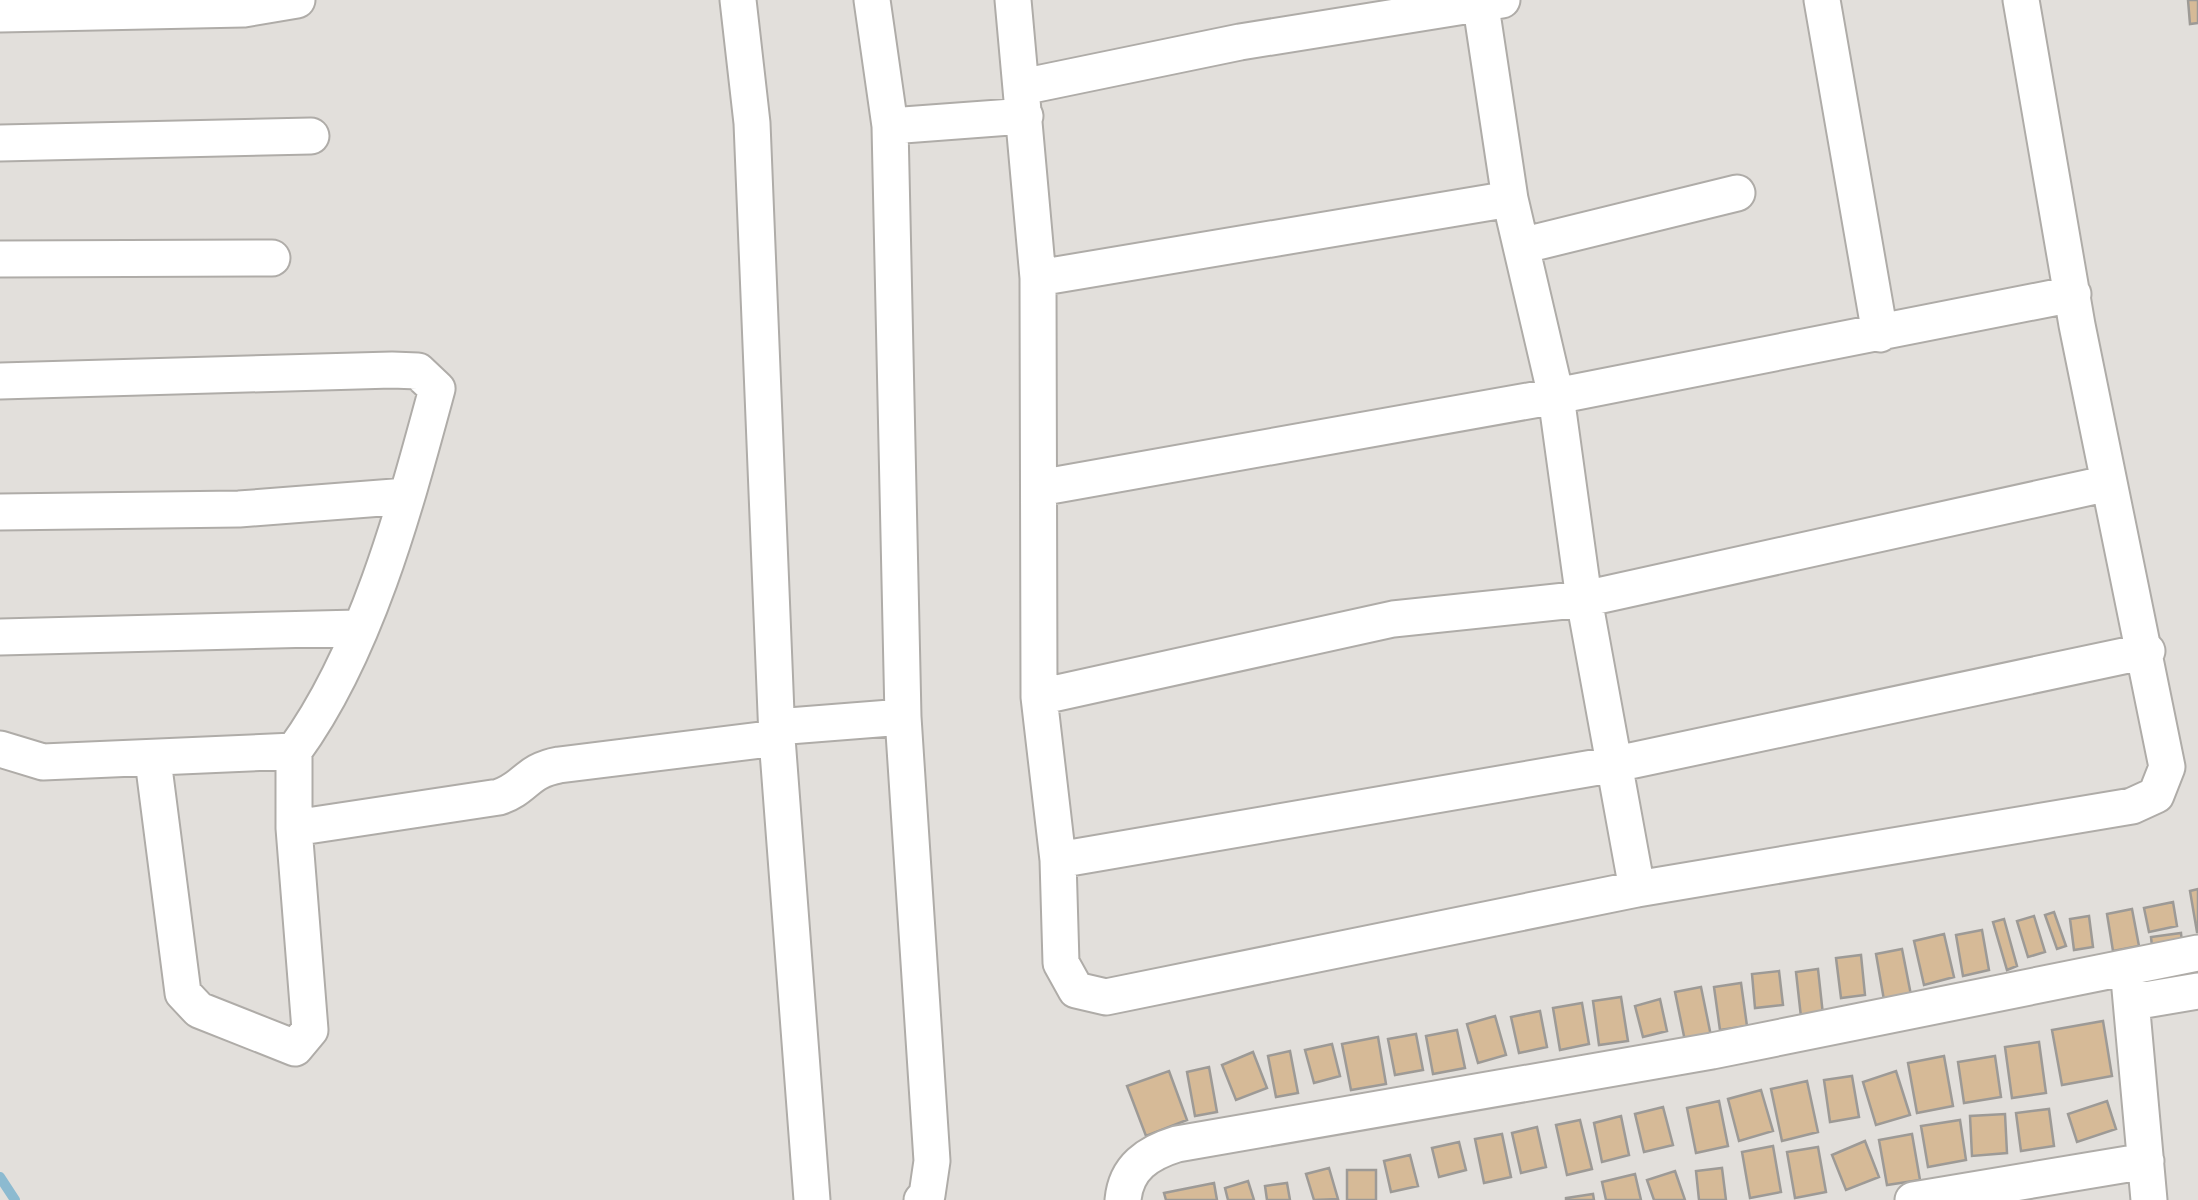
<svg xmlns="http://www.w3.org/2000/svg" width="2198" height="1200" font-family="'DM Sans',sans-serif">
<style>
.lines{fill:none;stroke-linecap:round;stroke-linejoin:round}
.stream{stroke:#8cbad0;stroke-width:10}
.building{fill:#d6ba97;stroke:#9d9a96;stroke-width:2.5}
.street-casing{stroke:#afaca8;stroke-width:39}
.street{stroke:#fff;stroke-width:35}
</style>
<rect width="100%" height="100%" fill="#e2dfdb"/>
<g class="lines">
<!-- stream -->
<path class="stream" d="M0,1177l15,23"/>
</g>
<!-- building -->
<path class="building" d="M2188,0h10v23l-8,1z
M2198,889v43h-1l-7,-41z
M2173,902l4,24 -28,6 -5,-24z
M2132,909l7,37 -26,5 -6,-37z
M2054,912l12,34 -9,3 -12,-34z
M2034,916l11,36 -17,5 -11,-36z
M2089,916l4,31 -19,3 -4,-31z
M2004,919l13,47 -10,4 -14,-48z
M1982,930l7,40 -26,6 -7,-41z
M2181,933l2,20 -30,3 -2,-19z
M1944,934l10,43 -30,8 -10,-44z
M1902,949l9,46 -27,5 -8,-46z
M1861,955l4,40 -24,3 -5,-40z
M1818,969l6,55 -22,2 -6,-54z
M1779,971l4,34 -28,3 -3,-34z
M1741,983l6,43 -27,4 -6,-43z
M1701,987l10,49 -26,5 -10,-49z
M1621,997l7,44 -29,4 -6,-44z
M1660,999l7,32 -24,6 -8,-31z
M1582,1003l7,41 -29,6 -7,-42z
M1540,1011l7,36 -28,6 -8,-36z
M1495,1016l11,39 -28,8 -11,-39z
M2103,1021l9,55 -50,9 -10,-55z
M1457,1030l8,38 -32,6 -7,-38z
M1416,1034l7,36 -28,5 -7,-36z
M1378,1037l8,47 -35,6 -9,-46z
M2039,1042l7,51 -34,5 -7,-51z
M1332,1044l8,32 -26,7 -9,-33z
M1290,1051l8,42 -22,4 -8,-41z
M1253,1052l14,36 -31,12 -14,-35z
M1944,1056l9,50 -36,7 -9,-50z
M1995,1056l6,41 -37,6 -6,-41z
M1209,1067l8,45 -22,4 -8,-44z
M1169,1071l18,49 -41,16 -19,-50z
M1896,1071l14,44 -34,10 -13,-43z
M1852,1076l7,41 -29,5 -6,-42z
M1807,1081l11,51 -36,9 -11,-52z
M1761,1090l12,41 -34,10 -11,-42z
M1719,1101l9,45 -32,7 -9,-45z
M2107,1101l9,28 -39,13 -9,-28z
M1663,1107l10,38 -29,7 -9,-38z
M2049,1109l5,37 -33,5 -5,-38z
M2005,1114l2,39 -35,3 -2,-40z
M1621,1116l8,39 -27,7 -8,-39z
M1580,1120l12,49 -25,6 -11,-50z
M1960,1120l6,40 -38,7 -7,-41z
M1537,1127l9,40 -25,6 -9,-40z
M1502,1134l9,43 -27,6 -9,-44z
M1912,1134l8,46 -33,5 -8,-45z
M1865,1141l14,36 -33,13 -14,-35z
M1459,1142l7,28 -27,7 -7,-29z
M1773,1146l8,46 -31,6 -8,-46z
M1818,1147l8,45 -31,6 -8,-46z
M1410,1155l8,31 -27,6 -7,-31z
M1329,1168l9,31 -24,1 -8,-26z
M1722,1168l4,32h-27l-3,-29z
M1347,1170h29v30h-29z
M1675,1171l10,29h-31l-7,-20z
M1635,1174l6,26h-35l-4,-18z
M1248,1181l6,19h-26l-3,-12z
M1214,1183l3,17h-51l-2,-7z
M1287,1183l3,17h-23l-2,-14z
M1593,1194l1,6h-28v-2z"/>
<g class="lines">
<defs>
<path id="street" d="M738,0l14,123 25,615 35,462
M872,0l18,126 13,591 29,444 -5,34 -5,5
M1013,0l25,278 1,419 19,163 3,103 15,27 30,7 531,-108 495,-83 24,-11 11,-28 -90,-442 -56,-325
M1480,0l30,199 46,197 28,203 53,290
M1822,0l58,334
M0,14l244,-5 53,-9
M1022,87l218,-45 262,-42
M890,126l135,-10
M0,143l311,-7
M1521,246l216,-53
M0,259l272,-1
M1038,278l472,-79
M0,381l392,-11 26,1 19,18c-32,118 -70,262 -143,362l-251,11 -43,-13
M1039,488l517,-92 517,-102
M0,512l239,-3 168,-13
M0,637l358,-9
M1039,697l354,-78 191,-20 525,-116
M776,727l127,-10
M153,760l30,233 16,17 96,38 15,-18 -16,-202v-77
M294,828l205,-31c27,-9 27,-26 60,-32l218,-27
M1058,860l558,-96 531,-113
M2128,967l21,233
M2133,1002l65,-11
M1123,1200c3,-33 25,-47 54,-56l535,-93 486,-98
M1913,1200l233,-39"/>
</defs>
<!-- street casing -->
<use href="#street" class="street-casing"/>
<!-- street -->
<use href="#street" class="street"/>
</g>
</svg>
